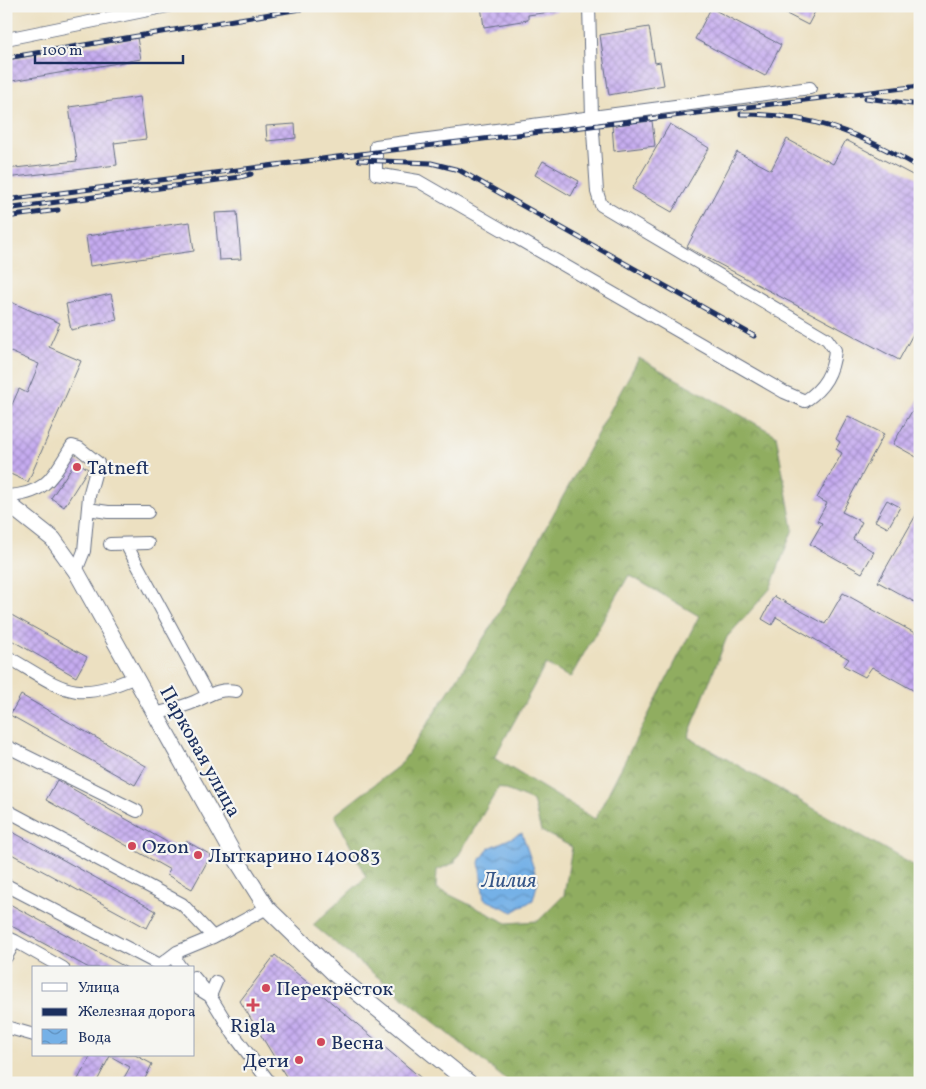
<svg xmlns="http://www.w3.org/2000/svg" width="926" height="1089" font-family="Vollkorn,serif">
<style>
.forest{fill:url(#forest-crowns);stroke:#566e5f;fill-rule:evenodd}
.water{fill:url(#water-waves);stroke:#4870a2}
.building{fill:url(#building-cross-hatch)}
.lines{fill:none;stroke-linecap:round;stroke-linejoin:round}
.minor-casing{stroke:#646d81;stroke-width:14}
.major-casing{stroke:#646d81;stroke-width:18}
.minor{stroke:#fff;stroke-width:12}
.major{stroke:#fff;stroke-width:16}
.rail-casing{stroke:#1b2f5e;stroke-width:5}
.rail{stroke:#f6f6f2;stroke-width:3;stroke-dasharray:9;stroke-linecap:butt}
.poi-dot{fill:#d1495b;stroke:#f6f6f2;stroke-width:2}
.labels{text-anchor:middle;stroke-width:4.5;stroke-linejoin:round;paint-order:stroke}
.poi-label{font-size:20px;fill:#1b2f5e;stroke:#f6f6f2;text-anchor:start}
.street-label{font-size:20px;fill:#1b2f5e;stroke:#f6f6f2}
.water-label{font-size:21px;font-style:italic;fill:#365687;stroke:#f6f6f2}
</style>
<defs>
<pattern id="forest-crowns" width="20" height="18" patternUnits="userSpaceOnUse" patternTransform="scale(1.25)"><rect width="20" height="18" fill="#90ad60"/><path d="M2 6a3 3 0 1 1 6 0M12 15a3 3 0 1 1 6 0" fill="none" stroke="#758d52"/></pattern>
<pattern id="water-waves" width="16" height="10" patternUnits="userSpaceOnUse" patternTransform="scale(1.25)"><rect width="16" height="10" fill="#75b1e7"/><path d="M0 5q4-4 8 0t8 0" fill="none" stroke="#5f90be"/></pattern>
<pattern id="building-cross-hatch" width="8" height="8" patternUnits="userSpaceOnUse" patternTransform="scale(1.25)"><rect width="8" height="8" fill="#c6acf0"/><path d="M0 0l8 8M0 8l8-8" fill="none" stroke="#a08cc6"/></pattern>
</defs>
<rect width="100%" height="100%" fill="#f6f6f2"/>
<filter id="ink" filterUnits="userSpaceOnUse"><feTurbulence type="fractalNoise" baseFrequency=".02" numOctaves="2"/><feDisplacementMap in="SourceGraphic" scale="10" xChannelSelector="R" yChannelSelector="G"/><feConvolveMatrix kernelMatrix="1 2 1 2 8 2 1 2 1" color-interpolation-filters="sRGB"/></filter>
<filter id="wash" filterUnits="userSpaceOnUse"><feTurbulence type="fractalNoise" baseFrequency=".0096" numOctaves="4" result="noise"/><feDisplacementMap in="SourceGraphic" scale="20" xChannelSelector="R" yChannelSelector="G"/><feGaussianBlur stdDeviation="1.12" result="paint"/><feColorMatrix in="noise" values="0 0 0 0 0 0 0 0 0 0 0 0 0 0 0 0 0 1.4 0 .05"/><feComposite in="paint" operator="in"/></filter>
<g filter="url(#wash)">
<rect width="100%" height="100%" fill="#ece0c1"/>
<!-- forest -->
<path class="forest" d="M639,358l137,77 17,94 -23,60 -43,48 -39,100 232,132v214h-410l-197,-158 53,-48 -31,-62 66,-51 93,-142zM629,575l70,41 -104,203 -101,-61 52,-94 24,14zM499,787l34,14 8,30 31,16 -8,48 -26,26 -31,2 -71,-35 1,-18 17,-7z"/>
<!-- water -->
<path class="water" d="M522,833l16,48 -5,19 -20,12 -29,-13 -5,-37 10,-14z"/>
<g id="blocks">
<!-- building -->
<path class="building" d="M481,6h75l1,5 -29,4v5l-44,7z
M771,6h47l-10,19z
M711,8l70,37 -16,31 -70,-37z
M649,27l6,36 5,-1 4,23 -55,10 -9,-60z
M137,38l4,21 -135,23v-22z
M140,97l6,42 -32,4 3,22 -111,13v-9l71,-8 -8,-54z
M652,121l3,25 -41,5 -2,-26z
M295,124l1,14 -29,3 -1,-15z
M670,124l39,24 -37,64 -40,-23z
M787,139l46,25 13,-24 74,39v142l-21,39 -212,-113 50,-95 34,18z
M543,161l36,20 -8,15 -36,-21z
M237,212l4,47 -22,1 -4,-47z
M190,222l4,29 -104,15 -4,-30z
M111,294l6,26 -46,10 -5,-26z
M6,300l54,23 -11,24 32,14 -53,121 -22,-10v-54l13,-29 8,4 12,-29 -33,-14z
M920,397v62l-27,-15z
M848,416l36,18 -42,78 20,10 -9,17 21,13 -12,21 -52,-29 12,-21 -5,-2 10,-18 -10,-5 25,-45 -6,-4 4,-7 -4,-3z
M76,461l12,8 -24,38 -13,-9z
M887,500l13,7 -12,21 -13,-7z
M920,508v97l-42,-23z
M843,593l77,43v58l-48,-27 -7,10 -21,-11 5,-7 -73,-42 -4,8 -10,-6 12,-23 51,28z
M6,612l81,45 -11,20 -70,-40z
M21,695l125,71 -11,19 -125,-70z
M57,780l124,70 5,-9 25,14 -19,34 -25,-14 3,-5 -124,-70z
M9,830l147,81 -9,17 -141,-77v-15z
M6,902l121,66h-38l-83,-45z
M275,955l152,128h-137l-50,-82z
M91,1055h44l17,9 -9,19h-22l9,-16 -20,-11 -14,27h-20z"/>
</g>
</g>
<g filter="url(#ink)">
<use href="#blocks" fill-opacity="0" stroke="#646d81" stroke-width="1"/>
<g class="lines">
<defs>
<path id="minor" d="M589,6l3,110 5,76 4,13 226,134 8,11c-2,23 -11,38 -30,51l-21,-9 -366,-211 -42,-7v-28l434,-58
M6,39l162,-33
M6,496c40,-1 46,-19 66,-50l7,2 19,15 -9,33 -5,55 -8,20
M88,509l20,3h40
M110,544l38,-1
M126,544l81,150
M6,656c55,31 66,50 129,21
M156,714c13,-4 26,-7 38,-12 16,-7 24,-14 42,-11
M6,746l131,65
M6,810l176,94 31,33
M6,885l154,80 17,-13 36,-15 54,-29
M6,937l9,4 -9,16
M15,941l48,27
M177,952l-1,9 5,7
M194,977l16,19 6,-14
M194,986l16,10 24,39 36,48
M6,1027l28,8"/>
<path id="major" d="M6,502l47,37 23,32 159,286 32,51 69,67 133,108"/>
</defs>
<!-- minor casing -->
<use href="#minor" class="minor-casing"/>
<!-- major casing -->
<use href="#major" class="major-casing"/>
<!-- minor -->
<use href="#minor" class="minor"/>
<!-- major -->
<use href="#major" class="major"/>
<defs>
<path id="rail" d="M424,6h40
M6,58l312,-52
M866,98l54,7
M741,114c70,0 119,19 179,54
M359,160l72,3 28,7 295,166
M6,200l370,-48 544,-66
M6,209l234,-32 11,-3
M6,217l52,-7"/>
</defs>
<!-- rail casing -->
<use href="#rail" class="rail-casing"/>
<!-- rail -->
<use href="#rail" class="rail"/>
</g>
</g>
<!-- markers -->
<g class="poi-dot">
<circle cx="77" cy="467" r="5"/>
<circle cx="132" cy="846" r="5"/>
<circle cx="198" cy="855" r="5"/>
<circle cx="266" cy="988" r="5"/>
<path d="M250.5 997.5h5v5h5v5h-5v5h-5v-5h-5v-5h5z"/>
<circle cx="321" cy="1042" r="5"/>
<circle cx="299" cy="1060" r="5"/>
</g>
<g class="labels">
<!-- poi labels -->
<g class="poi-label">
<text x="87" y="474">Tatneft</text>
<text x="142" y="853">Ozon</text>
<text x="208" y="862">Лыткарино 140083</text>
<text x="276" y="995">Перекрёсток</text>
<text x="253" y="1032" text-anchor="middle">Rigla</text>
<text x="331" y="1049">Весна</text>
<text x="289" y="1067" text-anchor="end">Дети</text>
</g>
<!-- street labels -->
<g class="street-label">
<text transform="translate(201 751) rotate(61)" y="7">Парковая улица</text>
</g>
<!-- water labels -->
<g class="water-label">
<text x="509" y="887">Лилия</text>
</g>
</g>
<!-- margin -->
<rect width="926" height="1089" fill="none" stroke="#f6f6f2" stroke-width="25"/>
<!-- legend -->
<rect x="32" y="966" width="162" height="90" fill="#f6f6f2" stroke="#9ea6b7"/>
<rect x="42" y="983" width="25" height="8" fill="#ffffff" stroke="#9ea6b7"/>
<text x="78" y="992" font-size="15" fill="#1b2f5e">Улица</text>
<rect x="42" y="1008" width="25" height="8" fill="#1b2f5e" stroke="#9ea6b7"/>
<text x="78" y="1016" font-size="15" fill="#1b2f5e">Железная дорога</text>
<rect x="42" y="1029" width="25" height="15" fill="url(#water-waves)" stroke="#9ea6b7"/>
<text x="78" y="1042" font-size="15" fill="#1b2f5e">Вода</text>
<!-- scale -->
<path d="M35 55v8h148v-8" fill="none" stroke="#1b2f5e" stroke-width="2.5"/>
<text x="42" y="55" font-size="15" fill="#1b2f5e" stroke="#f6f6f2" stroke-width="4" paint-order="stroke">100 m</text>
</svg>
